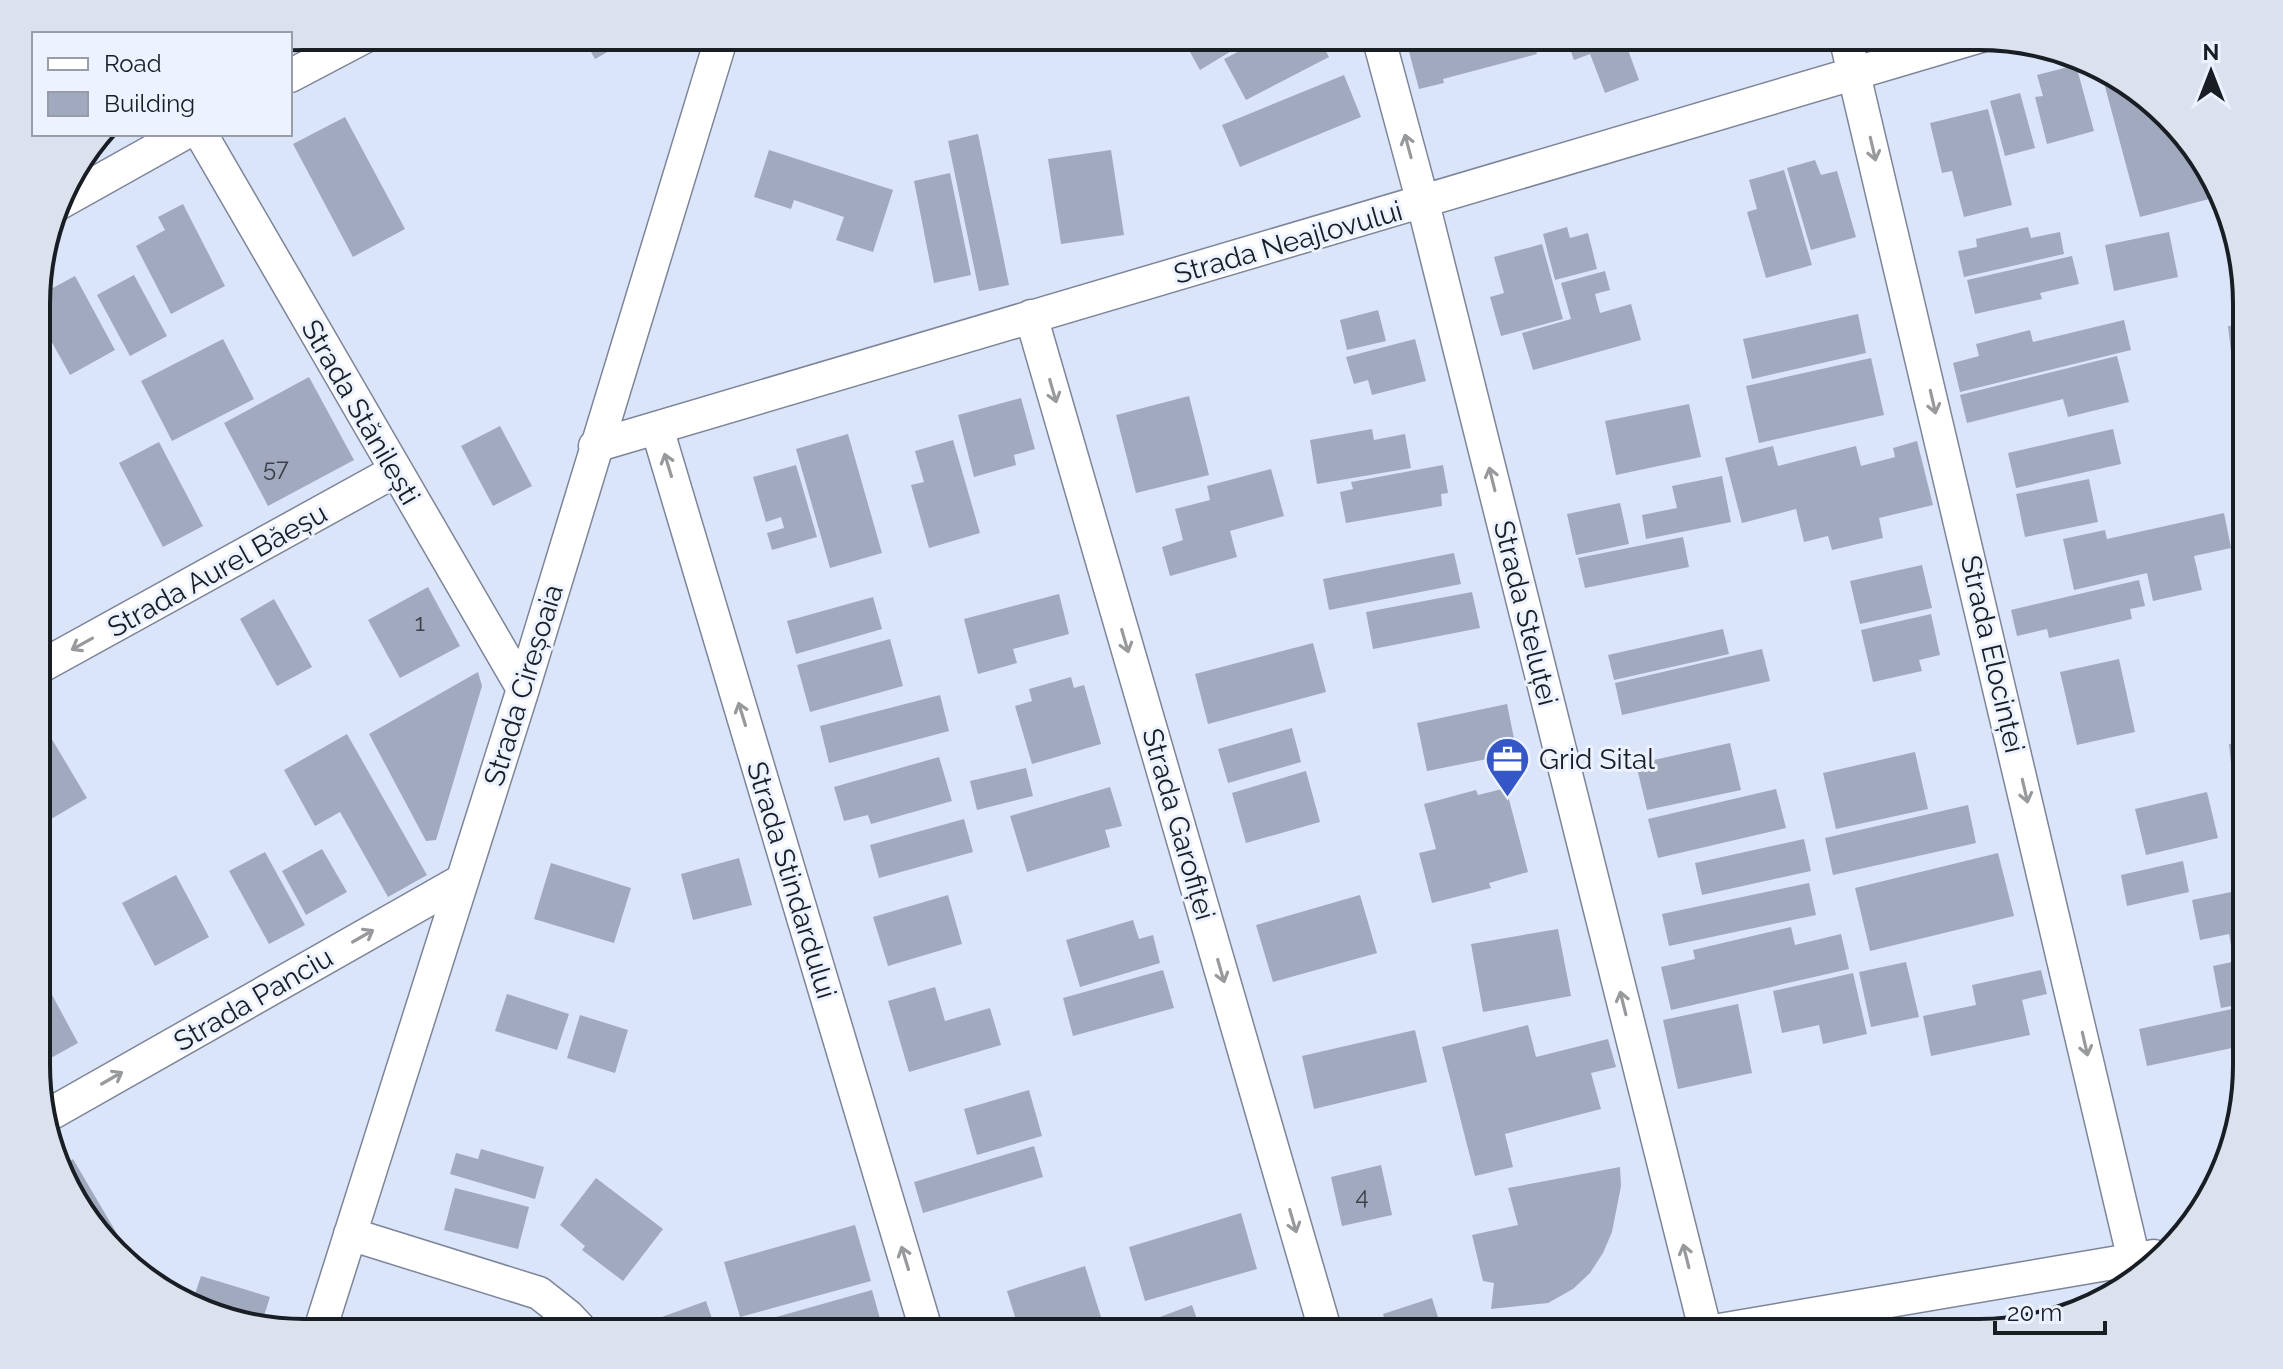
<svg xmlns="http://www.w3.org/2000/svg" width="2283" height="1369" font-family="Raleway,sans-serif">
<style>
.building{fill:#a0a9bd}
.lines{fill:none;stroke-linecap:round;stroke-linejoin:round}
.minor-casing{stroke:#7d8599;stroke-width:35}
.minor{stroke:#fff;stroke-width:32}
.oneway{stroke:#98999c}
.labels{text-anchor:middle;stroke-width:6;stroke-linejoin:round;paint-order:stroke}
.number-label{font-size:24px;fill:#3b404a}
.street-label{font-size:28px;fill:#191d24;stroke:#ecf2ff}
.poi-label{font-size:28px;fill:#191d24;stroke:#ecf2ff;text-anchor:start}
.rim{fill:none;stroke:#191d24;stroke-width:4}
</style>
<rect width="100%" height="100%" fill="#dbe5fa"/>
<!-- building -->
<path class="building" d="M582,36h54l-41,23z
M1181,36h75l-56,34z
M1269,36h49l11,21 -83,43 -22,-41z
M1455,36h77l5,18 -94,25 1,4 -25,6 -11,-41z
M1595,36h28l16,44 -34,13 -15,-39 -16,6 -5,-14z
M2076,65l18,66 -47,13 -12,-47 8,-1 -6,-21z
M2100,68l13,4 88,82 12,44 -73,19z
M1344,75l17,42 -121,50 -18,-42z
M2020,93l15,55 -30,8 -15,-55z
M1988,109l24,96 -48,12 -12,-46 -10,2 -12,-50z
M345,117l60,112 -52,28 -60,-113z
M978,134l31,151 -30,6 -31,-150z
M769,150l124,40 -20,62 -37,-12 8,-23 -50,-17 -3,9 -37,-12z
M1111,150l13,85 -63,9 -13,-85z
M1815,160l6,15 16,-4 19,66 -45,13 -24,-82z
M1784,170l28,95 -46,13 -19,-66 10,-3 -8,-29z
M950,173l21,102 -37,8 -20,-102z
M183,204l42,82 -54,28 -35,-68 29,-16 -7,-13z
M1567,227l3,11 18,-5 9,36 -42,11 -12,-46z
M2028,227l3,11 29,-6 4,22 -100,23 -6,-26 19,-4 -1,-8z
M2169,232l9,45 -64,14 -9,-46z
M1542,244l21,75 -62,17 -11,-39 14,-4 -10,-36z
M2072,256l7,28 -39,9 2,6 -67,15 -8,-34z
M1605,271l5,19 -15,4 5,19 31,-9 10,36 -108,30 -11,-37 49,-14 -10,-36z
M134,275l33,61 -37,20 -33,-61z
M75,276l40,74 -45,25 -32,-58v-21z
M1378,310l8,31 -39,9 -7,-30z
M1858,314l8,39 -114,26 -9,-40z
M2124,320l7,30 -171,42 -7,-29 26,-7 -3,-12 54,-14 3,12z
M2246,324v52l-12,2 -6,-52z
M223,339l31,60 -82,42 -31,-60z
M1415,339l11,42 -54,14 -4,-15 -14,4 -8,-27z
M2117,356l12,46 -61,15 -5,-18 -96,24 -7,-28z
M1871,358l13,57 -125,28 -13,-57z
M309,377l45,83 -86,46 -44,-83z
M1189,396l20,79 -73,18 -20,-78z
M1021,398l14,51 -21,6 2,10 -42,12 -16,-62z
M1689,404l12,53 -85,18 -11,-54z
M500,426l32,60 -39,20 -32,-60z
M1372,429l2,11 31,-6 6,34 -94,16 -7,-44z
M2113,429l8,35 -105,24 -8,-35z
M848,434l34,119 -52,15 -34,-119z
M953,440l27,93 -51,15 -18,-63 13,-3 -9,-31z
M1917,441l16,64 -54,13 4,20 -51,12 -4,-14 -24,6 -8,-33 -54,14 -17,-65 48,-12 5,20 78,-20 5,20 34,-9 -2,-9z
M159,442l44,84 -40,21 -44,-84z
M796,465l21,72 -45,13 -5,-17 17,-5 -3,-11 -15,5 -13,-45z
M1443,465l5,28 -7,1 1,12 -96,17 -6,-31 13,-3 -2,-7z
M1271,469l13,47 -54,15 7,26 -67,19 -8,-29 21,-7 -8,-31 35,-9 -3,-14z
M1722,476l9,46 -85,17 -4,-24 35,-7 -5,-22z
M2089,479l9,43 -73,15 -9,-43z
M1620,503l9,41 -53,11 -9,-41z
M2224,513l7,35 -37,8 8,34 -49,11 -6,-28 -73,17 -11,-51 42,-9 2,9z
M1683,537l6,30 -104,21 -7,-30z
M1454,553l7,31 -132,26 -6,-31z
M1922,565l10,43 -72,16 -10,-43z
M2139,580l6,26 -15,3 2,10 -83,19 -2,-9 -30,7 -6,-26z
M428,587l32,59 -60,32 -32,-58z
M1472,592l8,36 -107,21 -7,-37z
M1059,594l10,40 -56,15 4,14 -39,11 -14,-55z
M873,597l9,32 -86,25 -9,-33z
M274,599l38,68 -35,19 -37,-67z
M1931,614l9,41 -21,5 3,11 -49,11 -12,-52z
M1723,629l6,25 -115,26 -6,-25z
M890,639l13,47 -93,26 -13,-47z
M1313,643l13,49 -118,32 -13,-50z
M1762,649l8,32 -148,34 -7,-32z
M2119,659l16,73 -58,13 -17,-73z
M478,672l4,14 -46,154 -10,1 -57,-107z
M1071,677l3,11 10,-3 17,59 -69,20 -17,-58 17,-5 -3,-12z
M940,695l9,36 -120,32 -9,-37z
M1507,704l10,49 -90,18 -10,-48z
M44,726l43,72 -36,21 -13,-22v-68z
M1292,728l9,34 -73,21 -10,-34z
M347,734l80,141 -39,22 -48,-85 -25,14 -31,-56z
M2246,742v40l-13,1 -4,-39z
M1730,743l11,47 -94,20 -11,-46z
M1915,752l13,57 -92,20 -13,-56z
M939,757l13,44 -81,23 -3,-9 -24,6 -10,-34z
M1026,768l7,28 -56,14 -7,-29z
M1306,771l14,51 -74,21 -14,-50z
M1110,787l12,39 -17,4 5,17 -83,25 -17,-56z
M1506,788l22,84 -39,11 2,5 -59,15 -13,-50 17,-4 -12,-45 52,-14 2,5z
M1776,789l10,39 -128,30 -10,-39z
M2207,792l11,46 -72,17 -11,-46z
M1968,805l8,38 -143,32 -8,-37z
M964,819l9,33 -94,26 -9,-33z
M1804,839l7,32 -109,24 -7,-32z
M322,849l25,43 -41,23 -24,-44z
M265,852l40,73 -36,19 -40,-73z
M1998,853l16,63 -144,35 -15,-63z
M739,858l13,47 -59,15 -12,-46z
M2183,861l6,31 -62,14 -6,-31z
M551,863l80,25 -17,55 -80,-24z
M176,875l33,62 -54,29 -33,-63z
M1809,883l7,32 -147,31 -7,-32z
M2246,889v59l-14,3 -3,-17 -29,6 -8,-40z
M948,895l14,49 -74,22 -15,-49z
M1360,895l17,58 -104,29 -17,-57z
M1133,920l6,19 14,-4 7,28 -80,24 -14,-47z
M1791,927l4,18 46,-11 8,35 -178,41 -10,-43 34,-8 -2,-9z
M1558,929l13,67 -88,16 -12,-68z
M2246,959v44l-25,5 -8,-42z
M1906,962l13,55 -48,10 -12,-55z
M38,969l40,74 -40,22z
M1163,970l11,38 -101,28 -10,-38z
M2041,970l6,24 -25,6 8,35 -99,21 -8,-40 53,-11 -4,-20z
M1853,973l14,61 -44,10 -4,-19 -37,8 -9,-42z
M935,987l10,34 45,-13 11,37 -92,27 -21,-71z
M507,994l62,20 -12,36 -62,-19z
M1738,1004l14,69 -74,16 -15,-69z
M2246,1006v39l-99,21 -8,-37z
M580,1015l48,15 -13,43 -48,-15z
M1528,1025l8,32 72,-18 8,28 -25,6 10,36 -96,25 8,33 -38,9 -33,-129z
M1415,1030l12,52 -113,27 -12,-53z
M1029,1090l13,46 -65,19 -13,-46z
M1034,1146l9,31 -120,36 -9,-31z
M481,1149l63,18 -9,32 -85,-25 6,-21 22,6z
M73,1159l60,102 -1,1 -51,-48 -18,-49z
M1381,1165l11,50 -50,11 -11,-49z
M1620,1167l1,19 -9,46 -9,21 -13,20 -17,16 -25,14 -57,6 3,-26 -11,-2 -11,-46 46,-10 -10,-37z
M596,1178l67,51 -40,52 -41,-31 3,-4 -25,-21z
M455,1188l74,19 -11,42 -74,-19z
M1241,1213l16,56 -112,32 -16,-54z
M855,1225l16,56 -131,36 -16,-55z
M1085,1266l16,51 -50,16h-31l-13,-42z
M201,1276l69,21 -8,25 -70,-19z
M872,1290l12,43h-134l-2,-8z
M1432,1298l11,35h-54l-6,-19z
M706,1301l11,32h-78l-2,-7z
M1192,1305l10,28h-44l7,-3 -5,-13z"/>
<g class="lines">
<defs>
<path id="minor" d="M1378,36l45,167 283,1130
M1845,36l292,1237
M290,76l76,-40
M201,134l322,555
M58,204l125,-70
M1031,316l295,1017
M657,428l270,905
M595,446l1386,-410
M38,668l357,-197
M45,1117l416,-236
M350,1234l189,59 29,23 16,17
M319,1333l204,-644 199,-653
M1702,1333l452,-77"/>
</defs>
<!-- minor casing -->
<use href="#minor" class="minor-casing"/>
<!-- minor -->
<use href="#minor" class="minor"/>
</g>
<!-- one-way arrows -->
<defs><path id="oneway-shaft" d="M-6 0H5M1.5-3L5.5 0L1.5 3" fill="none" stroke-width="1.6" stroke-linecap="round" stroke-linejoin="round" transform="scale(2)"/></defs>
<g class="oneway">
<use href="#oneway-shaft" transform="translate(1408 146) rotate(-105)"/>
<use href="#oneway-shaft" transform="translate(1873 149) rotate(77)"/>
<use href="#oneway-shaft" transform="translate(1053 391) rotate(74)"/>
<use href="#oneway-shaft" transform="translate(1933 402) rotate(77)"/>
<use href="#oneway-shaft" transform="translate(668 465) rotate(-107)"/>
<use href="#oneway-shaft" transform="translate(1492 479) rotate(-104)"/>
<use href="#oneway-shaft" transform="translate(1125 641) rotate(74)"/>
<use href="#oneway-shaft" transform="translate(82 644) rotate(151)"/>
<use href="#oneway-shaft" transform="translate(742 714) rotate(-107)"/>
<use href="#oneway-shaft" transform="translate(2025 791) rotate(77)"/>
<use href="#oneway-shaft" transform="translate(363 936) rotate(-30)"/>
<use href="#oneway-shaft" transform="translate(1221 971) rotate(74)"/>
<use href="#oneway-shaft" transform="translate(1623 1003) rotate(-104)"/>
<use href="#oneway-shaft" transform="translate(2085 1044) rotate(77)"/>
<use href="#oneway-shaft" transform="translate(112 1078) rotate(-30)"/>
<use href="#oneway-shaft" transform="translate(1293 1221) rotate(74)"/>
<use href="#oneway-shaft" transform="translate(1686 1256) rotate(-104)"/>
<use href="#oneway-shaft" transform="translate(905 1258) rotate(-107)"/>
</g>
<!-- icons -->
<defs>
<symbol id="office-pin" viewBox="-11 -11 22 30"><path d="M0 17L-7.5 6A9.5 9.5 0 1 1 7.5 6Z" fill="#3456c6" stroke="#ecf2ff"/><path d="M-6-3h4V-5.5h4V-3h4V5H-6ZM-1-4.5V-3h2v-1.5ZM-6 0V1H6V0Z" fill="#fff"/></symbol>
</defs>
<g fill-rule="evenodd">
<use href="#office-pin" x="1482" y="734" width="51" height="69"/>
</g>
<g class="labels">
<!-- number labels -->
<g class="number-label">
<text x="276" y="476">57</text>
<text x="420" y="631">1</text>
<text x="1362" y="1204">4</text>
</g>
<!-- street labels -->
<g class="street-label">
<text transform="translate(1288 242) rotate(-16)" y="10">Strada Neajlovului</text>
<text transform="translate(361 412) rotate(60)" y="10">Strada Stănilești</text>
<text transform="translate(217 570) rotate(-29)" y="10">Strada Aurel Băeșu</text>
<text transform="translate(1526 613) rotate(76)" y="10">Strada Steluței</text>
<text transform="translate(1993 654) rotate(77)" y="10">Strada Elocinței</text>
<text transform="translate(523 685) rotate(-73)" y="10">Strada Cireșoaia</text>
<text transform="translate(1179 824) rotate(74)" y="10">Strada Garofiței</text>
<text transform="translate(792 880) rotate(73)" y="10">Strada Stindardului</text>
<text transform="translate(253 999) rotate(-30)" y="10">Strada Panciu</text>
</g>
<!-- poi labels -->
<g class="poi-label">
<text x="1539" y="769">Grid Sital</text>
</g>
</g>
<!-- crop -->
<path d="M0 0H2283V1369H0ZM304 50H1979A254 254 0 0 1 2233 304V1065A254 254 0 0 1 1979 1319H304A254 254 0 0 1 50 1065V304A254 254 0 0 1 304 50Z" fill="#dbe1ed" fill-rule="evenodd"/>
<path class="rim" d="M304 50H1979A254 254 0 0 1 2233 304V1065A254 254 0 0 1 1979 1319H304A254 254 0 0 1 50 1065V304A254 254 0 0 1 304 50Z"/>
<!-- legend -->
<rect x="32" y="32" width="260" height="104" fill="#ecf2ff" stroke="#989da7" stroke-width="2"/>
<rect x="48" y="58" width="40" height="12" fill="#ffffff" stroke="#989da7" stroke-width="2"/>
<text x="104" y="72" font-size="24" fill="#191d24">Road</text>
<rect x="48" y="92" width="40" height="24" fill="#a0a9bd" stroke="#989da7" stroke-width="2"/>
<text x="104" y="112" font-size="24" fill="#191d24">Building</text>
<!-- north arrow -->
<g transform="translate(2211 72)" stroke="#ecf2ff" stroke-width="6" paint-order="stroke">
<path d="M0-6L14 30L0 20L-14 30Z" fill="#191d24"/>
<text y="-12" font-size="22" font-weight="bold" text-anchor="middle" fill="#191d24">N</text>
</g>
<!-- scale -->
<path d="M1995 1321v12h110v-12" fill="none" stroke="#191d24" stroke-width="4"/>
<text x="2007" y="1321" font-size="24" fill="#191d24" stroke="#ecf2ff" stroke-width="6" paint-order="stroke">20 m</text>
</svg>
